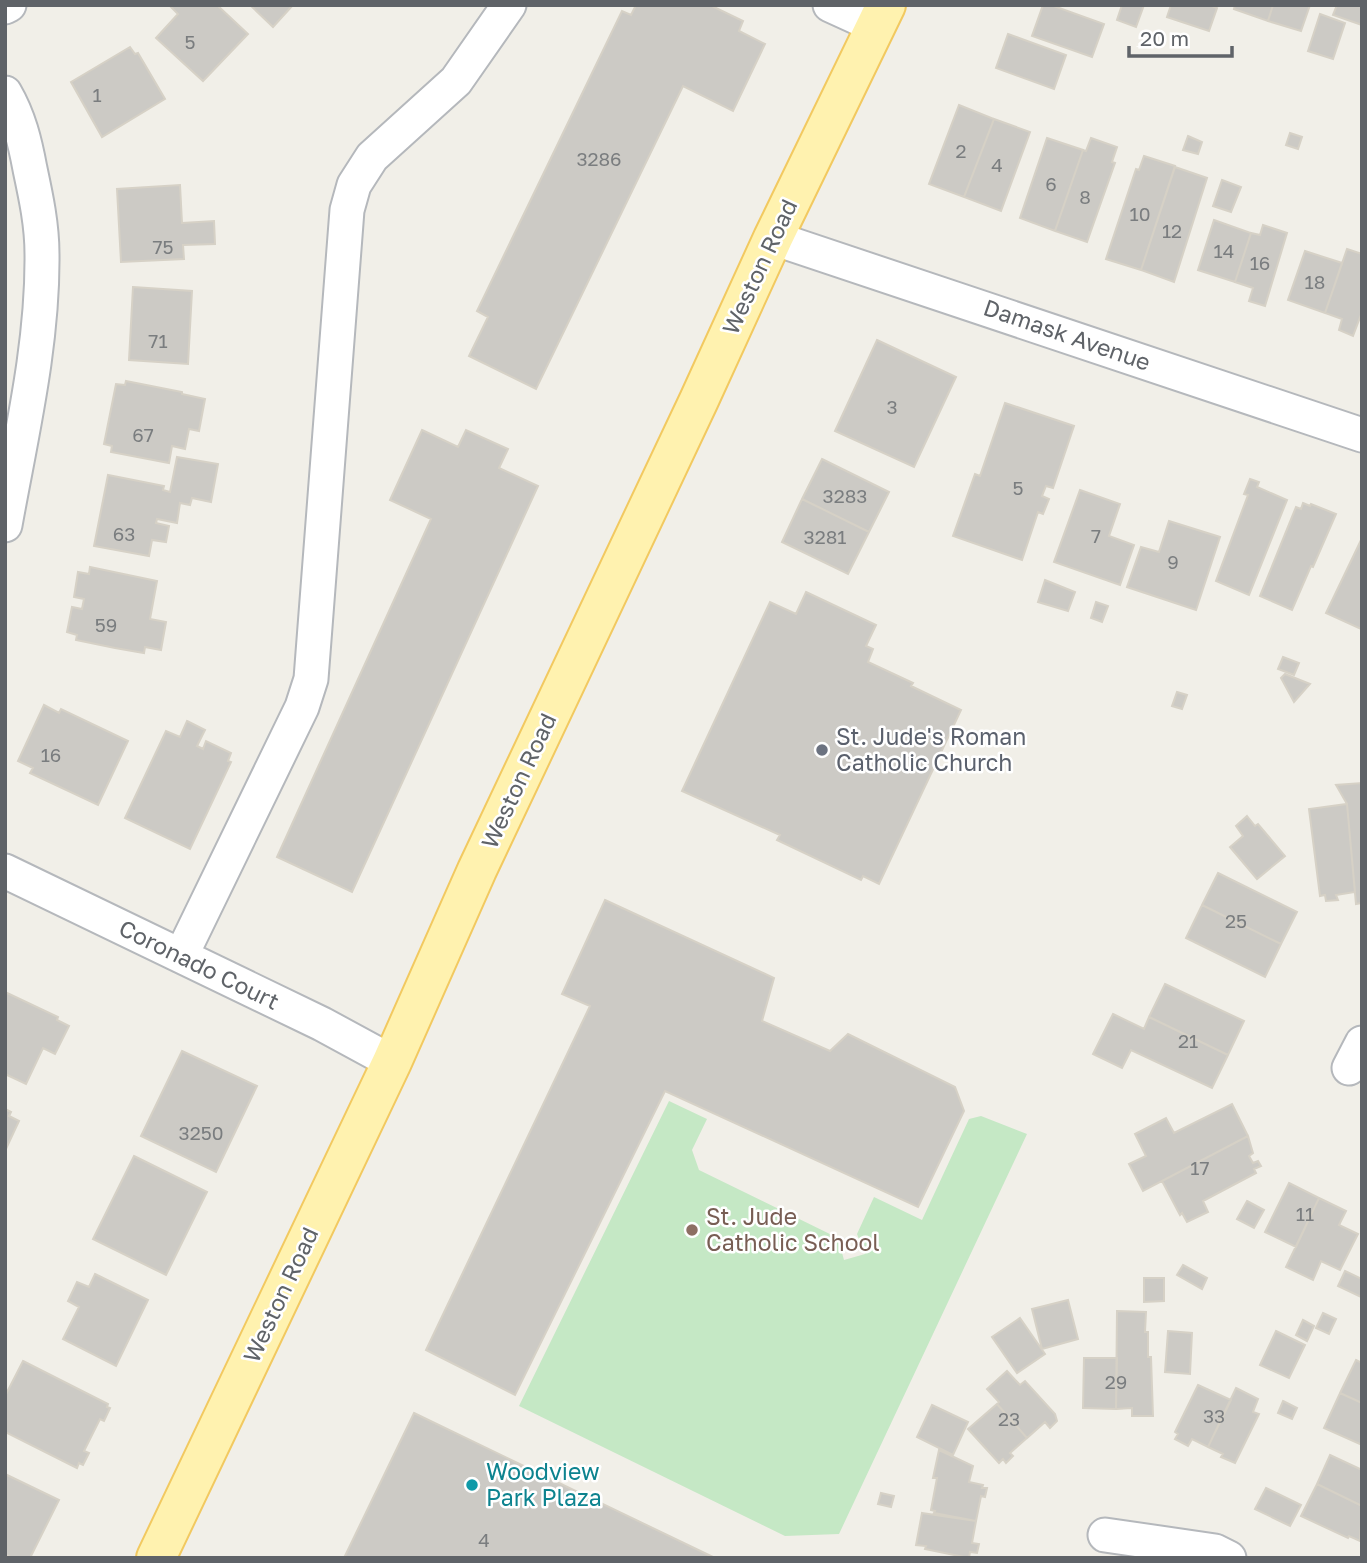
<svg xmlns="http://www.w3.org/2000/svg" width="1367" height="1563" font-family="'Golos Text',sans-serif">
<style>
.green{fill:#c5e8c5}
.building{fill:#cccac5;stroke:#d6d1c6;stroke-width:2}
.lines{fill:none;stroke-linecap:round;stroke-linejoin:round}
.minor-casing{stroke:#b5b8bc;stroke-width:37}
.major-casing{stroke:#f2c960;stroke-width:42}
.minor{stroke:#fff;stroke-width:33}
.major{stroke:#fff2af;stroke-width:38}
.worship-dot{fill:#6b7280;stroke:#fff;stroke-width:2.5}
.education-dot{fill:#8d6e63;stroke:#fff;stroke-width:2.5}
.culture-dot{fill:#0f9aa8;stroke:#fff;stroke-width:2.5}
.labels{text-anchor:middle;stroke-width:5;stroke-linejoin:round;paint-order:stroke}
.number-label{font-size:19px;fill:#7a7d7f}
.street-label{font-size:23px;fill:#5f6368;stroke:#fff}
.worship-label{font-size:23px;fill:#5b616d;stroke:#fff;text-anchor:start}
.education-label{font-size:23px;fill:#785e54;stroke:#fff;text-anchor:start}
.culture-label{font-size:23px;fill:#0d838f;stroke:#fff;text-anchor:start}
</style>
<rect width="100%" height="100%" fill="#f1efe8"/>
<!-- green -->
<path class="green" d="M669,1101l38,18 -15,31 7,20 139,68 6,22 21,-6 -8,-20 17,-37 48,23 47,-101 12,-3 46,18 -188,400 -54,2 -266,-130z"/>
<!-- building -->
<path class="building" d="M169,5h48l31,29 -45,47 -47,-43 22,-24z
M250,5h43l-20,22z
M636,5h74l33,16 -4,10 26,13 -32,67 -50,-25 -147,303 -67,-33 19,-39 -11,-6 145,-300 9,4z
M1043,5h8l53,19 -12,33 -60,-21z
M1122,5h22l-8,22 -19,-7z
M1171,5h38l8,3 -8,23 -42,-14z
M1235,5h38l-5,16 -34,-12z
M1273,5h37l-9,26 -33,-10z
M1337,5h25v20l-29,-10z
M1320,14l25,9 -12,36 -25,-8z
M1008,34l58,21 -12,34 -58,-21z
M130,47l5,7 3,-1 27,46 -63,38 -31,-55z
M959,105l35,14 -30,78 -35,-13z
M994,119l36,13 -29,79 -37,-14z
M1290,133l12,4 -4,12 -12,-4z
M1188,136l14,6 -4,12 -15,-4z
M1047,138l36,12 -28,81 -35,-13z
M1091,138l26,9 -5,15 3,1 -28,79 -32,-11 28,-81 3,1z
M1144,156l31,10 -34,104 -35,-11 30,-90 3,1z
M1175,167l32,11 -33,104 -33,-12z
M1222,180l19,7 -10,25 -18,-6z
M180,185l2,38 32,-2 1,23 -32,1 1,14 -63,3 -4,-73z
M1214,220l37,13 -16,49 -37,-12z
M1263,225l24,8 -22,73 -16,-5 4,-13 -18,-6 16,-49 9,2z
M1347,249l15,5v58l-9,24 -14,-6 3,-11 -17,-6z
M1305,251l37,12 -17,50 -37,-13z
M133,287l59,4 -4,73 -59,-4z
M877,340l79,37 -42,90 -79,-36z
M126,381l56,11v2l23,5 -6,32 -10,-2 -4,20 -13,-3 -3,17 -58,-11 1,-6 -8,-2 12,-60 9,1z
M1005,403l69,23 -21,62 -7,-2 -4,10 7,3 -6,15 -5,-2 -16,48 -69,-24 22,-62 5,2z
M422,430l36,17 8,-17 42,19 -9,19 39,18 -186,406 -75,-35 154,-338 -41,-19z
M177,457l41,7 -7,38 -19,-4 -2,7 -10,-2 -3,20 -20,-4 -1,4 13,3 -3,16 -14,-2 -3,16 -55,-10 14,-71 56,11 -1,4 7,2z
M822,459l67,33 -20,40 -67,-33z
M1250,479l9,3 -2,5 30,13 -38,95 -33,-14 32,-86 -4,-1z
M1080,490l40,14 -11,32 25,9 -14,40 -66,-23z
M802,499l67,33 -21,42 -66,-32z
M1303,503l7,3 1,-2 25,10 -23,53 -2,-1 -19,44 -32,-14 36,-89 5,2z
M1169,521l51,16 -24,73 -69,-23 14,-40 18,5z
M1362,538v89l-1,2 -35,-16z
M90,567l67,14 -7,38 16,3 -5,28 -16,-3 -1,6 -29,-5 -39,-8 1,-5 -10,-3 5,-25 10,2 2,-10 -10,-2 4,-25 11,2z
M1045,580l30,12 -7,19 -30,-9z
M806,592l70,33 -10,21 7,3 -5,13 45,21 -2,3 50,24 -82,174 -16,-8 -2,4 -84,-40 3,-5 -98,-44 88,-189 26,12z
M1096,602l12,4 -6,16 -11,-4z
M1283,657l16,6 -5,12 -16,-6z
M1285,674l25,10 -16,18 -13,-24z
M1177,692l10,3 -5,14 -10,-3z
M44,705l15,8 2,-4 67,32 -30,64 -68,-32 3,-5 -15,-7z
M187,721l18,9 -8,16 6,3 3,-8 25,12 -3,8 3,1 -41,87 -65,-31 41,-87 14,6z
M1362,783v120l-6,1 -9,-100 -11,-19z
M1347,804l8,88 -19,3 2,5 -12,1 -1,-6 -5,1 -11,-87z
M1247,816l8,10 3,-2 27,32 -28,23 -27,-32 13,-11 -7,-10z
M1218,873l79,39 -16,32 -79,-39z
M605,900l169,78 -12,43 68,30 18,-17 107,53 9,24 -46,96 -253,-116 -150,304 -89,-45 164,-344 -28,-12z
M1202,905l79,39 -16,33 -79,-39z
M1165,984l79,37 -16,34 -79,-38z
M5,992l53,25 -1,3 12,6 -14,28 -12,-6 -17,36 -21,-10z
M1113,1014l31,15 5,-12 79,38 -16,33 -81,-38 -9,18 -29,-14z
M182,1051l75,35 -41,86 -75,-36z
M1232,1104l16,32 -105,55 -14,-27 17,-8 -11,-22 31,-16 8,15z
M5,1109l6,3 -2,4 10,5 -14,30z
M1248,1136l5,17 -4,3 4,7 5,-2 3,5 -7,3 2,4 -53,28 5,11 -21,10 -5,-9 -2,2 -18,-34z
M134,1156l73,36 -41,83 -73,-36z
M1289,1183l30,15 -23,49 -31,-15z
M1319,1198l27,13 -7,14 19,9 -18,36 -19,-9 -8,19 -27,-13z
M1247,1201l17,9 -10,18 -17,-9z
M1183,1265l24,13 -5,11 -25,-14z
M1345,1271l17,8 -1,18 -23,-11z
M95,1274l53,26 -32,66 -53,-27 16,-32 -11,-6 9,-19 12,5z
M1144,1278h20v23l-20,1z
M1068,1300l10,39 -36,10 -10,-40z
M1117,1311l29,1 -1,20h3v25h3l2,59h-21v-8l-16,1z
M1323,1313l13,6 -7,15 -13,-6z
M1020,1318l25,36 -28,19 -25,-36z
M1303,1320l11,6 -7,15 -11,-6z
M1168,1331l24,2 -2,41 -25,-2z
M1276,1331l29,14 -16,33 -29,-13z
M1084,1358h33l-1,51 -33,-1z
M1356,1360l6,3v40l-22,-10z
M23,1361l85,43 -1,3 3,1 -6,13 -4,-2 -16,32 5,2 -6,12 -4,-2 -2,5 -72,-36v-36z
M1007,1371l13,14 5,-4 30,33 2,7 -7,7 -5,-6 -18,16 -30,-34 2,-2 -12,-13z
M1198,1385l33,15 -23,47 -16,-8 -4,7 -13,-7 3,-5 -3,-2z
M1236,1388l22,11 -5,13 6,2 -24,49 -14,-6 2,-3 -15,-7z
M1340,1393l22,10v42l-38,-17z
M1283,1401l14,7 -5,11 -14,-6z
M997,1404l30,34 -17,15 3,3 -7,7 -3,-4 -4,4 -31,-34z
M932,1405l36,17 -15,33 -36,-18z
M414,1413l301,145h-371z
M939,1450l34,16 -4,16 14,3 -1,3h5l-2,9 -4,-1 -5,25 -42,-8 1,-2 -4,-1 6,-32h-4z
M1330,1455l32,15v36l-45,-22z
M5,1474l54,26 -29,58h-18l-7,-4z
M1317,1484l45,22 -2,35 -11,-5 -1,2 -47,-22z
M1266,1488l35,17 -11,21 -35,-17z
M881,1493l13,3 -3,11 -13,-3z
M922,1513l54,8 -4,22 7,1 -2,9 -7,-1 -1,6 -44,-9 1,-3 -10,-1z"/>
<g class="lines">
<defs>
<path id="minor" d="M830,5l46,21
M5,7l4,-2
M5,93c14,24 20,49 25,76 6,28 12,56 12,85 1,91 -21,182 -37,271
M773,238l589,197
M5,871l317,153 70,38
M181,956l121,-249 9,-28 36,-469 7,-25 18,-28 84,-76 53,-76
M1349,1068l13,-25
M1105,1535l110,16 14,7"/>
<path id="major" d="M156,1558l236,-496 85,-192 222,-470 74,-162 113,-233"/>
</defs>
<!-- minor casing -->
<use href="#minor" class="minor-casing"/>
<!-- major casing -->
<use href="#major" class="major-casing"/>
<!-- minor -->
<use href="#minor" class="minor"/>
<!-- major -->
<use href="#major" class="major"/>
</g>
<!-- markers -->
<circle class="worship-dot" cx="822" cy="750" r="7"/>
<circle class="education-dot" cx="692" cy="1230" r="7"/>
<circle class="culture-dot" cx="472" cy="1485" r="7"/>
<g class="labels">
<!-- number labels -->
<g class="number-label">
<text x="190" y="49">5</text>
<text x="97" y="102">1</text>
<text x="961" y="158">2</text>
<text x="599" y="166">3286</text>
<text x="997" y="172">4</text>
<text x="1051" y="191">6</text>
<text x="1085" y="204">8</text>
<text x="1140" y="221">10</text>
<text x="1172" y="238">12</text>
<text x="163" y="254">75</text>
<text x="1224" y="258">14</text>
<text x="1260" y="270">16</text>
<text x="1315" y="289">18</text>
<text x="158" y="348">71</text>
<text x="892" y="414">3</text>
<text x="143" y="442">67</text>
<text x="1018" y="495">5</text>
<text x="845" y="503">3283</text>
<text x="124" y="541">63</text>
<text x="1096" y="543">7</text>
<text x="825" y="544">3281</text>
<text x="1173" y="569">9</text>
<text x="106" y="632">59</text>
<text x="51" y="762">16</text>
<text x="1236" y="928">25</text>
<text x="1188" y="1048">21</text>
<text x="201" y="1140">3250</text>
<text x="1200" y="1175">17</text>
<text x="1305" y="1221">11</text>
<text x="1116" y="1389">29</text>
<text x="1214" y="1423">33</text>
<text x="1009" y="1426">23</text>
<text x="484" y="1547">4</text>
</g>
<!-- street labels -->
<g class="street-label">
<text transform="translate(760 267) rotate(-65)" y="8">Weston Road</text>
<text transform="translate(1067 335) rotate(19)" y="8">Damask Avenue</text>
<text transform="translate(519 781) rotate(-65)" y="8">Weston Road</text>
<text transform="translate(199 965) rotate(26)" y="8">Coronado Court</text>
<text transform="translate(281 1295) rotate(-65)" y="8">Weston Road</text>
</g>
<!-- worship labels -->
<g class="worship-label">
<text x="836" y="745">St. Jude's Roman<tspan x="836" dy="26">Catholic Church</tspan></text>
</g>
<!-- education labels -->
<g class="education-label">
<text x="706" y="1225">St. Jude<tspan x="706" dy="26">Catholic School</tspan></text>
</g>
<!-- culture labels -->
<g class="culture-label">
<text x="486" y="1480">Woodview<tspan x="486" dy="26">Park Plaza</tspan></text>
</g>
</g>
<!-- border -->
<rect width="1367" height="1563" fill="none" stroke="#5f6368" stroke-width="14"/>
<!-- scale -->
<path d="M1129 46v10h103v-10" fill="none" stroke="#5f6368" stroke-width="3.5"/>
<text x="1140" y="46" font-size="21" fill="#5f6368" stroke="#ffffff" stroke-width="5" paint-order="stroke">20 m</text>
</svg>
